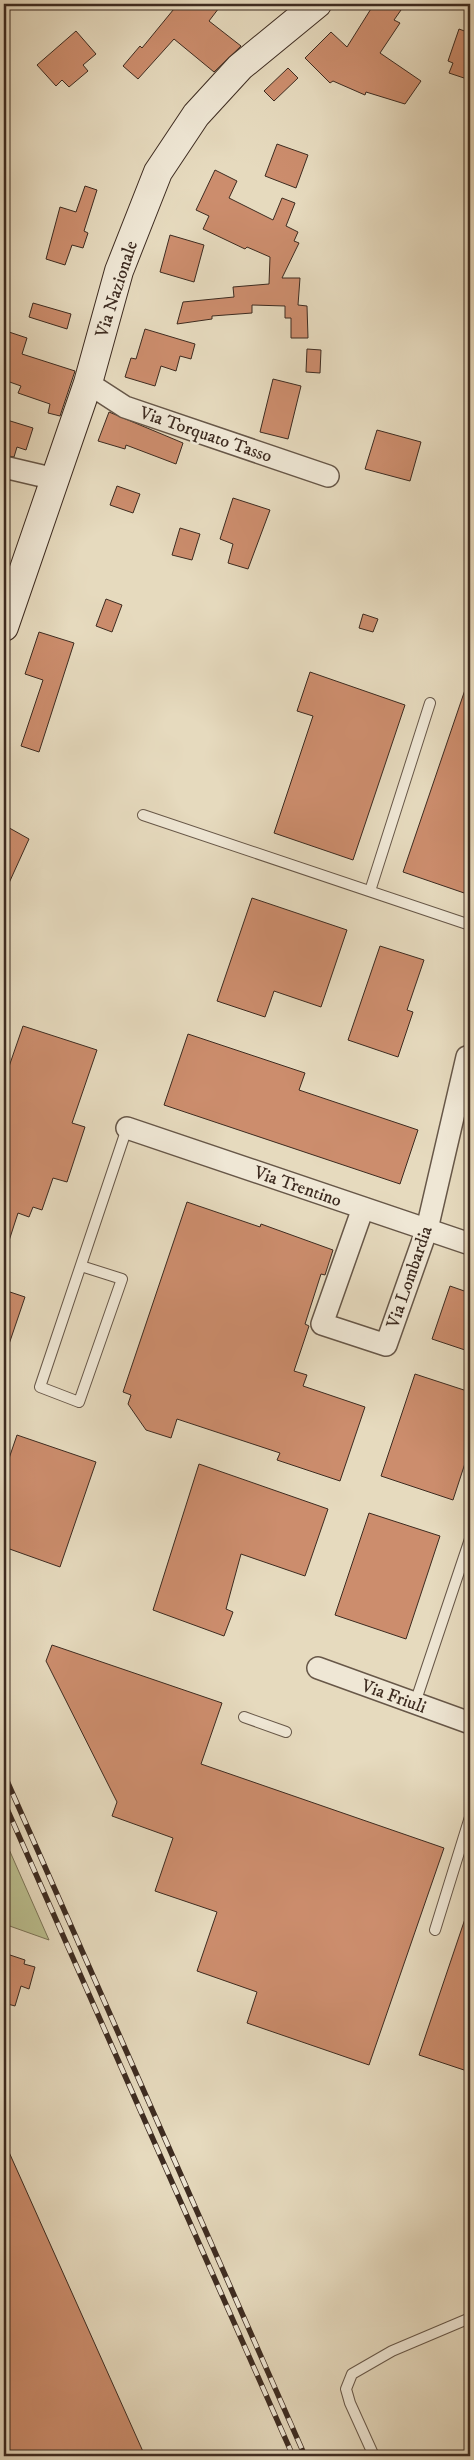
<svg xmlns="http://www.w3.org/2000/svg" width="474" height="2460" font-family="'IM FELL DW Pica',serif">
<style>
.green{fill:#babe8e;stroke:#7c7457}
.building{fill:#cc8d6d;stroke:#3d2b20}
.lines{fill:none;stroke-linecap:round;stroke-linejoin:round}
.lane-casing{stroke:#675748;stroke-width:12}
.street-casing{stroke:#675748;stroke-width:24}
.secondary-casing{stroke:#3d2b20;stroke-width:30}
.lane{stroke:#efe7d5;stroke-width:10}
.street{stroke:#efe7d5;stroke-width:21}
.secondary{stroke:#efe7d5;stroke-width:28}
.rail-casing{stroke:#3d2b20;stroke-width:5.5}
.rail{stroke:#efe7d5;stroke-width:4;stroke-dasharray:11;stroke-linecap:butt}
.labels{text-anchor:middle;stroke-width:5;stroke-linejoin:round;paint-order:stroke}
.street-label{font-size:18px;fill:#3d2b20;stroke:#efe7d5}
</style>
<rect width="100%" height="100%" fill="#e6dabe"/>
<filter id="stains"><feTurbulence type="fractalNoise" baseFrequency=".004" numOctaves="4"/><feColorMatrix values="0 0 0 0 .2 0 0 0 0 .09 0 0 0 0 .02 0 0 0 .5 -.17"/></filter>
<radialGradient id="worn" r=".72"><stop offset=".6" stop-color="#630" stop-opacity="0"/><stop offset="1" stop-color="#630" stop-opacity=".3"/></radialGradient>
<!-- green -->
<path class="green" d="M4,1838l45,102 -45,-16z"/>
<!-- building -->
<path class="building" d="M178,4h44l-13,17 32,25 -27,26 -40,-33 -36,40 -15,-13 17,-20 2,2z
M374,4h17l10,6 -7,10 6,3 -20,30 41,28 -16,23 -39,-12 -1,3 -32,-14 -3,2 -25,-25 26,-26 16,15z
M459,29l11,4v47l-21,-7 4,-10 -5,-2z
M76,31l20,23 -13,11 5,6 -19,16 -7,-7 -6,6 -19,-21z
M288,68l10,10 -24,23 -10,-10z
M277,144l31,11 -12,33 -31,-12z
M215,170l22,11 -8,17 44,22 9,-22 13,5 -9,23 12,6 -4,9 5,2 -17,35h18l-2,27 9,1 1,32h-17v-20h-6v-12l-33,-1v8l-40,3v3l-35,5 6,-22 51,-5 -1,-10 36,-3 1,-27 -23,-10 -2,2 -42,-20 6,-13 -13,-6z
M85,186l12,4 -13,41 4,2 -5,15 -11,-3 -7,20 -19,-6 14,-52 16,5z
M170,235l34,10 -10,37 -34,-10z
M33,303l38,11 -4,15 -38,-12z
M145,329l50,15 -4,15 -11,-3 -4,15 -15,-5 -6,20 -30,-9 6,-19 5,1z
M9,332l18,6 -5,16 53,17 -15,45 -12,-3 2,-9 -32,-11 3,-7 -17,-6v-32z
M307,349l14,1 -1,23 -14,-1z
M273,379l28,7 -13,53 -28,-7z
M109,412l74,31 -7,21 -50,-19 -1,4 -27,-8z
M7,420l26,8 -7,22 -9,-3 -3,10 -10,-2v-26z
M377,430l44,12 -11,39 -45,-12z
M117,486l23,8 -7,19 -23,-8z
M233,498l37,12 -22,59 -20,-6 5,-19 -13,-5z
M180,528l20,6 -8,26 -20,-5z
M106,599l16,6 -10,27 -16,-6z
M363,614l15,5 -5,13 -14,-4z
M39,632l35,11 -35,109 -18,-6 22,-66 -18,-6z
M310,672l95,33 -52,155 -79,-27 39,-117 -16,-5z
M468,681l2,1v213l-67,-23z
M4,825l25,14 -25,55z
M252,898l95,32 -26,77 -47,-16 -9,26 -48,-16z
M380,946l44,14 -17,50 6,2 -15,45 -50,-17z
M23,1026l74,24 -25,73 13,4 -18,55 -14,-4 -11,32 -9,-3 -4,10 -11,-4 -11,34h-3v-166z
M188,1034l117,39 -6,17 119,40 -18,54 -236,-79z
M187,1202l73,25 1,-3 72,26 -8,25 -4,-1 -16,50 4,2 -15,45 13,4 -4,11 62,21 -25,74 -63,-21 3,-7 -103,-34 -6,19 -25,-8 -18,-26 3,-9 -8,-3z
M450,1286l20,7v55l-4,-1 -1,3 -33,-11z
M4,1290l21,7 -19,56h-2z
M415,1374l55,18v56l-17,52 -72,-24z
M17,1435l79,27 -36,105 -56,-20v-74z
M199,1464l129,45 -23,67 -64,-22 -15,55 7,3 -9,24 -71,-26z
M369,1513l71,23 -34,103 -71,-24z
M52,1645l170,58 -21,61 243,84 -75,217 -122,-42 10,-31 -60,-21 20,-59 -62,-21 18,-53 -61,-22 5,-14 -71,-141z
M468,1910l2,1v161l-51,-17z
M4,1953l21,7 -1,4 11,3 -6,22 -8,-3 -6,20 -11,-3z
M4,2141l141,315h-141z"/>
<g class="lines">
<defs>
<path id="lane" d="M143,815l327,110
M370,891l60,-188
M81,1266l41,13 -43,123 -39,-15 87,-259
M415,1703l55,-164
M244,1717l42,15
M435,1930l35,-113
M374,2456l-24,-53 -4,-14 6,-15 40,-23 78,-33"/>
<path id="street" d="M88,383l37,24 203,69
M4,467l51,12
M127,1128l343,116
M363,1208l-41,116 64,21 41,-116 40,-172 3,-1
M318,1668l152,55"/>
<path id="secondary" d="M4,627l84,-244 31,-112 39,-99 38,-57 44,-48 77,-63"/>
</defs>
<!-- lane casing -->
<use href="#lane" class="lane-casing"/>
<!-- street casing -->
<use href="#street" class="street-casing"/>
<!-- secondary casing -->
<use href="#secondary" class="secondary-casing"/>
<!-- lane -->
<use href="#lane" class="lane"/>
<!-- street -->
<use href="#street" class="street"/>
<!-- secondary -->
<use href="#secondary" class="secondary"/>
<defs>
<path id="rail" d="M4,1774l301,682
M4,1802l289,654"/>
</defs>
<!-- rail casing -->
<use href="#rail" class="rail-casing"/>
<!-- rail -->
<use href="#rail" class="rail"/>
</g>
<g class="labels">
<!-- street labels -->
<g class="street-label">
<text transform="translate(116 289) rotate(-72)" y="6">Via Nazionale</text>
<text transform="translate(206 434) rotate(19)" y="6">Via Torquato Tasso</text>
<text transform="translate(298 1186) rotate(19)" y="6">Via Trentino</text>
<text transform="translate(409 1277) rotate(-71)" y="6">Via Lombardia</text>
<text transform="translate(394 1696) rotate(20)" y="6">Via Friuli</text>
</g>
</g>
<!-- margin -->
<rect width="474" height="2460" fill="none" stroke="#e6dabe" stroke-width="20"/>
<rect x="5" y="5" width="464" height="2450" fill="none" stroke="#3d2b20" stroke-width="2.5"/>
<rect x="10" y="10" width="454" height="2440" fill="none" stroke="#3d2b20"/>
<rect width="100%" height="100%" filter="url(#stains)"/>
<rect width="100%" height="100%" fill="url(#worn)"/>
</svg>
